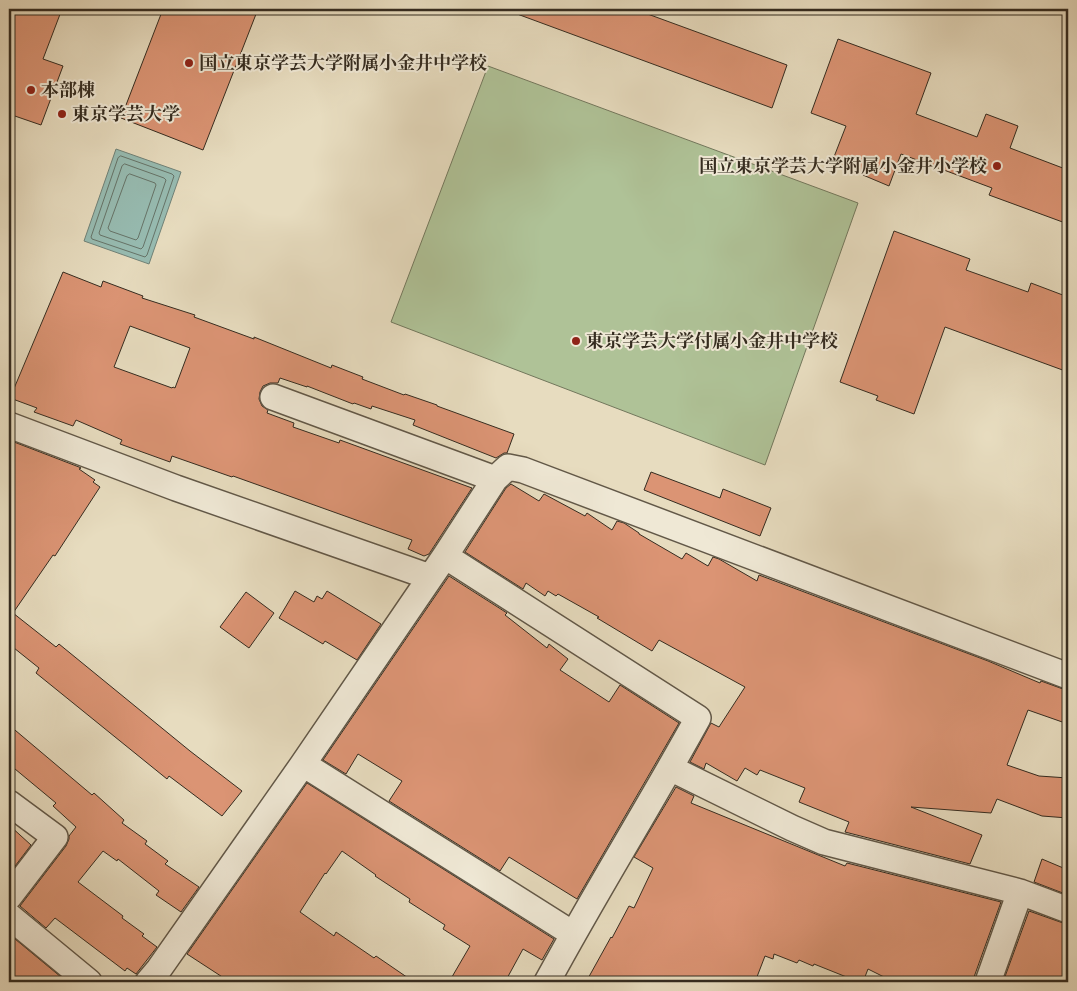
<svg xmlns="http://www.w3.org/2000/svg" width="1077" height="991" font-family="'Old Standard TT','Noto Serif JP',serif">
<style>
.green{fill:#afc297;stroke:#72775c}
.water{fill:#97bcb2;stroke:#708278}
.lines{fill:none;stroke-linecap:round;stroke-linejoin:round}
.shore{stroke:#667469;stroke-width:1}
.building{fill:#db9474;stroke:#352c20;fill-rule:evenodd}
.minor-casing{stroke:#625848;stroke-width:28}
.minor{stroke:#efe8d5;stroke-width:25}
.poi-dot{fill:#8f2418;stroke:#efe8d5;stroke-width:2}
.labels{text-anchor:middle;stroke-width:4;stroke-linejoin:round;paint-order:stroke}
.poi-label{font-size:18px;font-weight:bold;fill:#352c20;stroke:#efe8d5;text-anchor:start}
</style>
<rect width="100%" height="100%" fill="#e7dcbf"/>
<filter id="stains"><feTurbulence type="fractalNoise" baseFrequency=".004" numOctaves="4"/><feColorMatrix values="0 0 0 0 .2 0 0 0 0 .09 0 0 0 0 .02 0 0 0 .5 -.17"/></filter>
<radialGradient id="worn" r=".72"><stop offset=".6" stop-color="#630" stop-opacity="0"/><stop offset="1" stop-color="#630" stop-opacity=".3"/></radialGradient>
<!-- green -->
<path class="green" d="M488,66l370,137 -93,262 -374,-143z"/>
<!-- water -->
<path class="water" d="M116,149l65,23 -32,92 -65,-23z"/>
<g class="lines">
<!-- shore -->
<path class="shore" d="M121,156l51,18 2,2 -27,79 -2,2 -53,-18 -1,-2 27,-79z
M125,164l39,14 2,2 -23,67 -2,2 -41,-14 -1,-2 23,-67z
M130,174l25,9 1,2 -18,53 -2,2 -26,-9 -2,-3 19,-52z"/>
</g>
<!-- building -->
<path class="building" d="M9,9h53l-19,50 20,7 -22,59 -32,-11z
M163,9h95l-55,141 -82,-32z
M509,9h125l153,56 -15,43 -263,-97z
M838,39l93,34 -15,41 61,23 9,-23 32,12 -8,22 58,22v54l-79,-29 3,-7 -91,-34 -12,32 -57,-24 14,-36 -35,-13z
M894,231l76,28 -4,11 62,22 3,-9 37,14v75l-123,-45 -31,87 -38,-14 2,-4 -38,-14z
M63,272l38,15 2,-6 40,15 -1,2 53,17 -1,2 60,22v-2l77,31 1,-3 31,12 -1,2 42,16 1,-1 32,11v1l77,28 -7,19h-3l-8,5 -83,-33 2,-5 -43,-14 -1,3 -17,-6 -1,1 -46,-18v1l-27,-9 -2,5h-8l-7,3 -3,6 -1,7 3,7 6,4 -1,3 27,10 -1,4 46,16 1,-3 132,48 -43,66 -5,2 -16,-7 4,-9 -179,-64 -1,1 -60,-21 -2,6 -50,-18 2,-4 -46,-20 -3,6 -39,-14 3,-4 -27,-10zM130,326l60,22 -15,40 -2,-1 -1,1 -58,-21z
M14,442l65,25 2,1 -2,1 16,11 -2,2 7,5 -45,69 -2,-1 -40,58 43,34 3,-3 131,107 52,40 -20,25 -53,-40 -2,3 -131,-106 3,-5 -30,-24v-194z
M651,472l69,26 3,-9 48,19 -11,28 -116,-46z
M511,484l28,17 5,-7 41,22 2,-3 25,17 5,-9 7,2 15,10v1l43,25 4,-6 22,13 5,-9 6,2 38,22 2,-6 229,86 52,22 1,-2 22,8 5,1v34l-40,-14 -21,55 32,11 29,2v40l-26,-2 -45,-17 -6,14 -80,-6 71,28 -12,29 -125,-32 4,-10 -50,-20 6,-14 -45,-18 -3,5 -12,-7 -8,13 -31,-18 -2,6 -14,-7 21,-39 8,4 26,-40 -86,-47 -7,11 -55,-33 2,-1 -41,-23 -2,2 -8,-5 -3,5 -19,-13 -3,6 -58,-37 41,-64z
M449,576l58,37 -2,2 42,33 2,-4 19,15 -8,11 49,32 11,-17 59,38 -102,176 -68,-42 -9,14 -111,-70 13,-20 -44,-27 -12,20 -23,-14z
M295,591l19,11 3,-6 5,3 5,-8 54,33 -24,36 -32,-19 -2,3 -44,-26z
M246,592l28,21 -25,35 -29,-21z
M9,725l83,70 2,-2 30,27 -2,3 25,18 -2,3 23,17 -3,3 34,23 -18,25 -25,-17 3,-4 -41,-32 -1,2 -14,-10 -25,31 45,34 -1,2 22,16 -2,2 15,11 -21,27 -9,-6 -2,3 -70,-53 -9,10 -26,-22 46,-60 3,-7v-3l7,-9 -23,-21 3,-3 -47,-39z
M307,783l247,156 -12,21 -19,-11 -18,33h-56l21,-36 -27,-17 2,-4 -36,-23 1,-3 -35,-23 1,-1 -34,-24 -16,23 -1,-1 -25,39 34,24 2,-4 38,26 2,-2 38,26h-184l-43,-28z
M676,787l18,9 -3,7 154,63 2,-3 154,39 -27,75v5h-80l-26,-13 -5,13h-4l-45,-18 -1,2 -14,-6 -2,3 -23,-9 -1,5 -8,-3 -10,26h-169l25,-45 1,1 17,-32 5,2 19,-40 -19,-11z
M9,825l22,20 -22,29z
M1042,859l26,11v25l-34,-13z
M1029,911l34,12 5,1v58h-65z
M9,934l58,48h-58z"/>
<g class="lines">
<defs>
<path id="minor" d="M273,397l222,82
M9,425l167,63 254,89
M445,556l253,162c-49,89 -103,175 -151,264
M303,764l270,170
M670,768l122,60 32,14 196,50 48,18
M9,803l46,34 -46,60
M9,916l80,66
M148,982l11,-13 144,-205 142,-208 50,-77 13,-12 15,3 545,206
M988,982l32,-90"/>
</defs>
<!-- minor casing -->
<use href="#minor" class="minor-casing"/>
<!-- minor -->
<use href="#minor" class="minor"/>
</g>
<!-- markers -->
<g class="poi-dot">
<circle cx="189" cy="63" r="5"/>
<circle cx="31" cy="90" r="5"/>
<circle cx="62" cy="114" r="5"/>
<circle cx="997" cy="166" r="5"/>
<circle cx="576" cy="341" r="5"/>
</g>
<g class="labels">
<!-- poi labels -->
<g class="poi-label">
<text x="199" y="69">国立東京学芸大学附属小金井中学校</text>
<text x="41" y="96">本部棟</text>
<text x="72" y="120">東京学芸大学</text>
<text x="987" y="172" text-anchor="end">国立東京学芸大学附属小金井小学校</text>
<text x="586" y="347">東京学芸大学付属小金井中学校</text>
</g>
</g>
<!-- margin -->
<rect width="1077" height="991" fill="none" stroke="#e7dcbf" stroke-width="30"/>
<rect x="10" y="10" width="1057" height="971" fill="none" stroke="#352c20" stroke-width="2.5"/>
<rect x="15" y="15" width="1047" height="961" fill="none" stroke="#352c20"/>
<rect width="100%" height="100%" filter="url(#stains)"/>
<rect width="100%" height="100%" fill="url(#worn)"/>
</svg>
